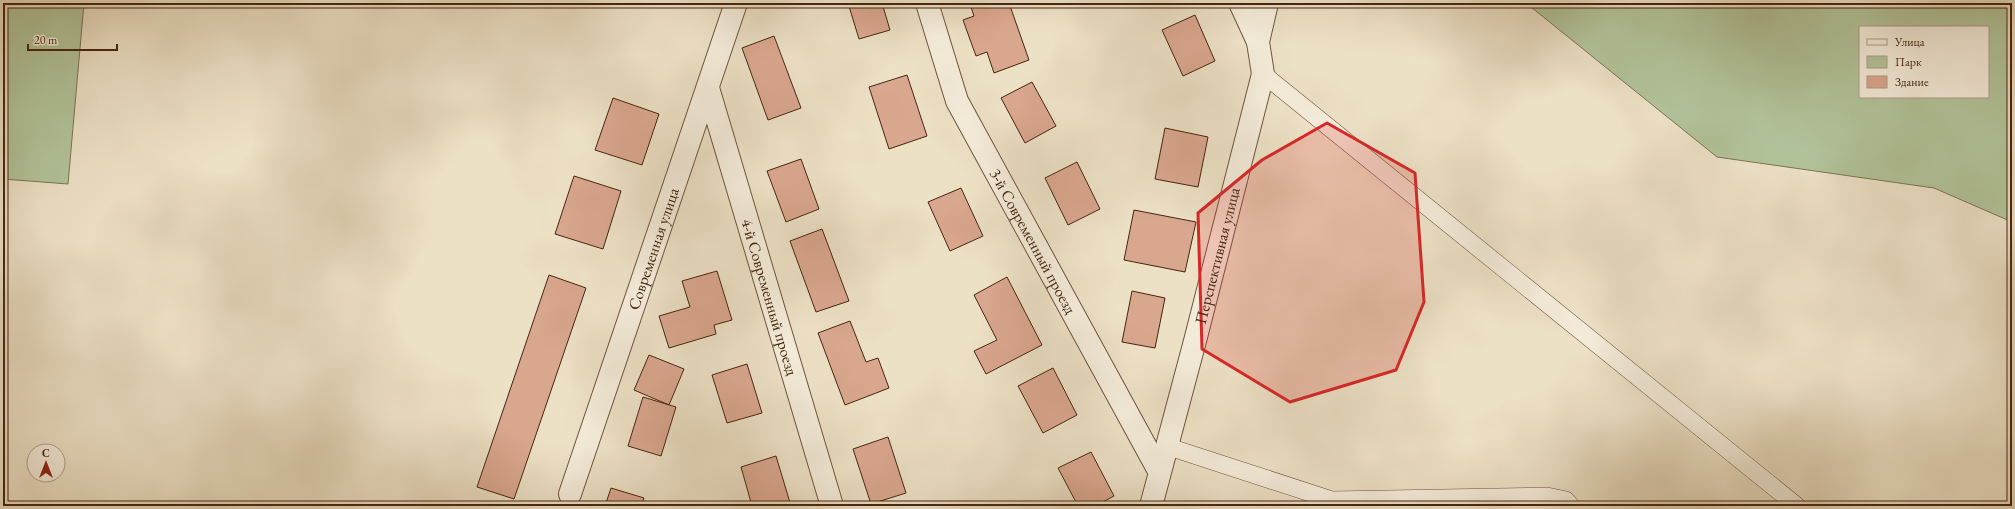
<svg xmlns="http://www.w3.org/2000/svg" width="2015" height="509" font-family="'EB Garamond',serif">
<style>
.green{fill:#b2c39a;stroke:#7c7454;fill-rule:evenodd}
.building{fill:#d9a68e;stroke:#46260f}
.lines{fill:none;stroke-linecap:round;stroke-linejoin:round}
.service-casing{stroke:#70543c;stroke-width:18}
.minor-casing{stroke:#70543c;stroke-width:24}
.service{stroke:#f3ebd9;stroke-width:17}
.minor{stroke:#f3ebd9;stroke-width:22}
.marked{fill:#d62828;fill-opacity:0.2;stroke:#d62828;stroke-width:3;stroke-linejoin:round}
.labels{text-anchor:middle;stroke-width:3;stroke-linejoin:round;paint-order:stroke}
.street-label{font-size:16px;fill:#46260f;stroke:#f3ebd9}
</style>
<rect width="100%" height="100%" fill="#ece0c5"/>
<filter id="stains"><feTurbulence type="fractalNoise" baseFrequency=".005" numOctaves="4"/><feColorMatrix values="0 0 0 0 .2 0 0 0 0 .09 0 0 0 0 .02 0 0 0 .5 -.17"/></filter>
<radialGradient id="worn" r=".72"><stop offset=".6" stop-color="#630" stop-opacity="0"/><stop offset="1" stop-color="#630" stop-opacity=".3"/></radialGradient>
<!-- green -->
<path class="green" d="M3,3h81l-16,181 -65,-5z
M1526,3h486v219l-78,-34 -217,-31zM1860,27h128v70h-128z"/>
<!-- building -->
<path class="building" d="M848,3h34l8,27 -31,9z
M972,3h37l20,57 -35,13 -7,-21 -11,4 -13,-36 11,-4 -4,-12z
M1195,15l20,46 -32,15 -21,-46z
M774,36l27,72 -33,12 -26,-72z
M907,75l20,61 -38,13 -20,-62z
M1032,82l24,44 -31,17 -24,-45z
M613,98l46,16 -17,51 -47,-15z
M1165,128l43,9 -10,50 -43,-8z
M801,159l18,50 -33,13 -19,-51z
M1077,162l23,47 -32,16 -23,-47z
M574,176l47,15 -18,58 -48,-15z
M961,188l22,48 -33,15 -22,-49z
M1134,210l62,12 -11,50 -61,-12z
M822,229l27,72 -33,11 -26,-71z
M717,271l15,49 -18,5 2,9 -47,14 -10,-32 31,-9 -8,-26z
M549,275l37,13 -72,211 -37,-12z
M1007,277l35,68 -56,29 -12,-23 23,-11 -23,-45z
M1132,291l33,7 -10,50 -33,-6z
M850,321l16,41 12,-4 11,30 -44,17 -27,-72z
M649,355l35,14 -15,36 -35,-15z
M747,364l15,49 -35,10 -15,-48z
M1053,368l24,47 -34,18 -25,-47z
M643,397l33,10 -15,49 -33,-10z
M888,437l18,56 -35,11 -18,-55z
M1091,452l23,44 -19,10h-17l-20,-38z
M776,456l15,50h-39l-11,-39z
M611,488l33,10 -3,8h-36z"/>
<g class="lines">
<defs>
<path id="service" d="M1263,74l534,432
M1166,446l166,54 215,-4 19,4 5,6"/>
<g id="minor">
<path id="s1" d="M927,3l30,98 202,370"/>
<path d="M1240,3l18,39"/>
<path id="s2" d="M708,88l124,418"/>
<path id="s3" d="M570,494l166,-491"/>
<path id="s4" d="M1151,506l44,-165 68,-267 -5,-32 9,-39"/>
</g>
</defs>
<!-- service casing -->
<use href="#service" class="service-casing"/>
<!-- minor casing -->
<use href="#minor" class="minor-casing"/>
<!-- service -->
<use href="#service" class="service"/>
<!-- minor -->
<use href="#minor" class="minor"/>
</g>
<!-- marked area -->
<path class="marked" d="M1327,123l88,50 9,129 -28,68 -106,32 -88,-53 -4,-136 64,-53z"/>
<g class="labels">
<!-- street labels -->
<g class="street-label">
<text dy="6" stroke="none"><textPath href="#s1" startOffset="262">3-й Современный проезд</textPath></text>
<text dy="6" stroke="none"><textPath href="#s3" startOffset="259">Современная улица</textPath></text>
<text dy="6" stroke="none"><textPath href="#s4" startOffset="259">Перспективная улица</textPath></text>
<text dy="6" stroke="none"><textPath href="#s2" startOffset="218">4-й Современный проезд</textPath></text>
</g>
</g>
<!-- margin -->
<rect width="2015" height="509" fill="none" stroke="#ece0c5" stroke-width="16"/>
<rect x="4" y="4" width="2007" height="501" fill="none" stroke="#46260f" stroke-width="2"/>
<rect x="8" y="8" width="1999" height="493" fill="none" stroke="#46260f"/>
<!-- legend -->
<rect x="1859" y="26" width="130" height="72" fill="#f3ebd9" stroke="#ae9c88"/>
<rect x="1867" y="39" width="20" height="6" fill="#f3ebd9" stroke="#ae9c88"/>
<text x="1895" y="46" font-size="12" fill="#46260f">Улица</text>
<rect x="1867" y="56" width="20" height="12" fill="#b2c39a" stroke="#ae9c88"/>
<text x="1895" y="66" font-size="12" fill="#46260f">Парк</text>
<rect x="1867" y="76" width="20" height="12" fill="#d9a68e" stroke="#ae9c88"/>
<text x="1895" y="86" font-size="12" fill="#46260f">Здание</text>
<!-- north arrow -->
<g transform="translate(46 463)"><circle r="19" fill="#f3ebd9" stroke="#ae9c88"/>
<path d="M0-3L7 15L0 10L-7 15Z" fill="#8f2418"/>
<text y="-6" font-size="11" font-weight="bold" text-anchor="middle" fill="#46260f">С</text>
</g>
<!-- scale -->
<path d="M28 44v6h89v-6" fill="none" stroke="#46260f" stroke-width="2"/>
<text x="34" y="44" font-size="12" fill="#46260f" stroke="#f3ebd9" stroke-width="3" paint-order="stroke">20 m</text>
<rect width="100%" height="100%" filter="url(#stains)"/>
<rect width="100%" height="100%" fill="url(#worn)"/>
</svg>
